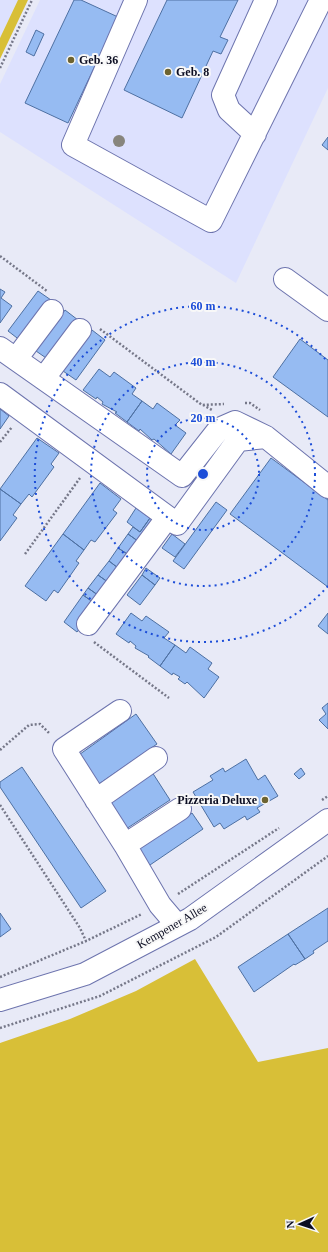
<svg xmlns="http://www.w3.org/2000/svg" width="328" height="1252" font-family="'Times New Roman',serif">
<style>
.built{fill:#dde1fe}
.green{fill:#d8bf37}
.building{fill:#96bbf2;stroke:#4e70a2}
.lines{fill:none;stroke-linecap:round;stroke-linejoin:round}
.minor-casing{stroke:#6d74ae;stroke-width:24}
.major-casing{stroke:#6d74ae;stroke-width:24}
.path{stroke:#767889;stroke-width:2.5;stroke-dasharray:2 2;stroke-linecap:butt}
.minor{stroke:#fff;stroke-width:22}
.major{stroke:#fff;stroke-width:22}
.tree{fill:#87857d}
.ring{fill:none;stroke:#1d4ed8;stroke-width:2;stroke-dasharray:2 4}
.poi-dot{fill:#6d6330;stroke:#f8f8f8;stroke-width:1.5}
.labels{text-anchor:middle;stroke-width:4;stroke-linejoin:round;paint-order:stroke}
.poi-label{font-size:12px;font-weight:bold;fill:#0b0d22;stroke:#f8f8f8;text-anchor:start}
.street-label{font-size:12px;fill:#0b0d22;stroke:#f8f8f8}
.centre{fill:#1d4ed8;stroke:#f8f8f8;stroke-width:2}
.ring-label{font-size:12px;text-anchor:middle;font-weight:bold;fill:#1d4ed8;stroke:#f8f8f8;stroke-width:4;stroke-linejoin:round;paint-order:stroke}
</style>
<rect width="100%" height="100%" fill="#e8eaf7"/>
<!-- built -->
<path class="built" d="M0,0h18l-18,38z
M40,0h288v88l-92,195 -236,-151v-48z"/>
<!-- green -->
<path class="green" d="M18,0h10l-28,59v-21z
M195,959l63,103 70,-14v204h-328v-209l70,-24 66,-28z"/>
<!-- building -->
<path class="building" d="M74,0h7l37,17 -50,106 -43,-20z
M167,0h71l-18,37 8,3 -7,14 -8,-3 -31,67 -58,-28z
M36,30l8,4 -10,22 -8,-4z
M328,137v13l-6,-5z
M0,289l5,3 -4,6 11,8 -12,17z
M38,291l13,9 -30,41 -13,-10z
M65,310l13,10 -29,40 -13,-9z
M92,330l13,10 -29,40 -13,-9z
M300,339l28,21v57l-55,-40z
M99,369l11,8 4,-5 22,16 -4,6 10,7 -15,21 -12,-9 2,-1 -15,-8 1,-2 -6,-5 -1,2 -13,-9z
M142,401l11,8 4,-6 23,17 -5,5 11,8 -15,21 -17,-15 -2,1 -12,-11 -1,2 -12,-9z
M0,409l9,7 -9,13z
M37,438l22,15 -8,11 3,3 -22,30 -3,-3 -8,10 -21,-15z
M271,458l57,42v87l-98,-73z
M100,483l21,16 -8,11 4,3 -22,29 -4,-2 -7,10 -21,-16z
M0,489l21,15 -8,11 4,3 -17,23z
M216,502l11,8 -43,59 -11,-8z
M136,508l14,10 -10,14 -13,-10z
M150,518l7,5 -15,21 -14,-10 5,-7 7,5z
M63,534l21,16 -8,11 3,2 -21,30 -4,-3 -8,11 -21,-15z
M128,534l14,10 -10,13 -14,-9z
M172,534l13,10 -10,13 -13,-9z
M118,548l14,9 -10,14 -13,-10z
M109,561l13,10 -10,14 -14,-10z
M146,568l14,10 -5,7 -13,-10z
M98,575l14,10 -10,13 -14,-10z
M142,575l13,10 -15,20 -13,-10z
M88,588l14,10 -5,7 -14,-10z
M83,595l14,10 -20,27 -13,-10z
M131,613l11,8 4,-5 23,16 -5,6 11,7 -15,21 -12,-9 1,-1 -14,-8 1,-2 -6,-5 -1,2 -13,-9z
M328,613v21l-10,-8z
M175,645l11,8 4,-6 22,16 -4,6 11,8 -15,21 -17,-16 -2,2 -7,-5 2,-2 -7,-4 -1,2 -12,-9z
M328,703v26l-9,-9 7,-6 -4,-6z
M136,714l21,30 -61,42 -20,-29z
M246,759l12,21 7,-5 13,21 -21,12 3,4 -13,8 -2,-4 -21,13 -4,-6 -6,4 -21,-35 20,-12 -3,-4 13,-8 2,4z
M22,767l84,124 -25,17 -81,-121v-5z
M301,768l4,6 -6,5 -5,-5z
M152,772l18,28 -47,31 -18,-28z
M192,813l11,16 -56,38 -11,-16z
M328,908v33l-15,10 1,2 -9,6 -17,-25z
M0,913l11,16 -11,8z
M288,934l17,25 -10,6 -1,-1 -40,28 -16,-25z"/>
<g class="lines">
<defs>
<path id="minor" d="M136,0l-63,145 138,76 110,-221
M255,134l-26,-24 -6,-15 43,-95
M285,279l43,31
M0,348l182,128 37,-47 16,-7 31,15 62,50
M16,359l36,-48
M44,378l36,-48
M0,394l177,130 61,-84 28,-3
M88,624l79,-106
M120,711l-56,38 61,96 35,60 17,20
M96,800l60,-42
M125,845l55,-36"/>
<path id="major" d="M0,1000l85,-26 105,-55 138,-99"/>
</defs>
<!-- minor casing -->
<use href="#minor" class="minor-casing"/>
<!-- major casing -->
<use href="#major" class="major-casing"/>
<!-- path -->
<path class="path" d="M0,68l32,-68
M0,256l47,35
M100,329l102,76 22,-1
M245,403h5l10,7
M203,405l9,5
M0,442l12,-15
M25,554l55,-76
M94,642l75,56
M0,750l29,-25 11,-1 10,10
M322,800l6,-4
M0,805l80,123 6,13
M178,894l101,-66
M0,977l86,-36 56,-27
M0,1028l100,-32 116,-59 112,-81"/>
<!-- minor -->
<use href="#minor" class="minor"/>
<!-- major -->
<use href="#major" class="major"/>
</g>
<!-- trees -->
<circle class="tree" cx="119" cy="141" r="6"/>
<!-- distance rings -->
<g class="ring">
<circle cx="203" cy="474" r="56"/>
<circle cx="203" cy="474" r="112"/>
<path d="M328 586A168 168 0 1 1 328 362"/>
</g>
<!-- markers -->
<g class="poi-dot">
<circle cx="71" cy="60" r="4"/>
<circle cx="168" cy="72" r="4"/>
<circle cx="265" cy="800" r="4"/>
</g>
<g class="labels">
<!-- poi labels -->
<g class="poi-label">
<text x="79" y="64">Geb. 36</text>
<text x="176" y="76">Geb. 8</text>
<text x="257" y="804" text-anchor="end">Pizzeria Deluxe</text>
</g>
<!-- street labels -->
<g class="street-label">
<text transform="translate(172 926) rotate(-30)" y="4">Kempener Allee</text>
</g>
</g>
<circle cx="203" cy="474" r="6" class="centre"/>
<g class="ring-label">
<text x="203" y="310">60 m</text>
<text x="203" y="366">40 m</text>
<text x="203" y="422">20 m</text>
</g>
<!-- north arrow -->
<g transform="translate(300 1224) rotate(267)" stroke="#f8f8f8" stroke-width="3" paint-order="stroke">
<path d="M0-3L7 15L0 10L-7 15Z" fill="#0b0d22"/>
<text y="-6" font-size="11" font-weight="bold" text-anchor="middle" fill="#0b0d22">N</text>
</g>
</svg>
